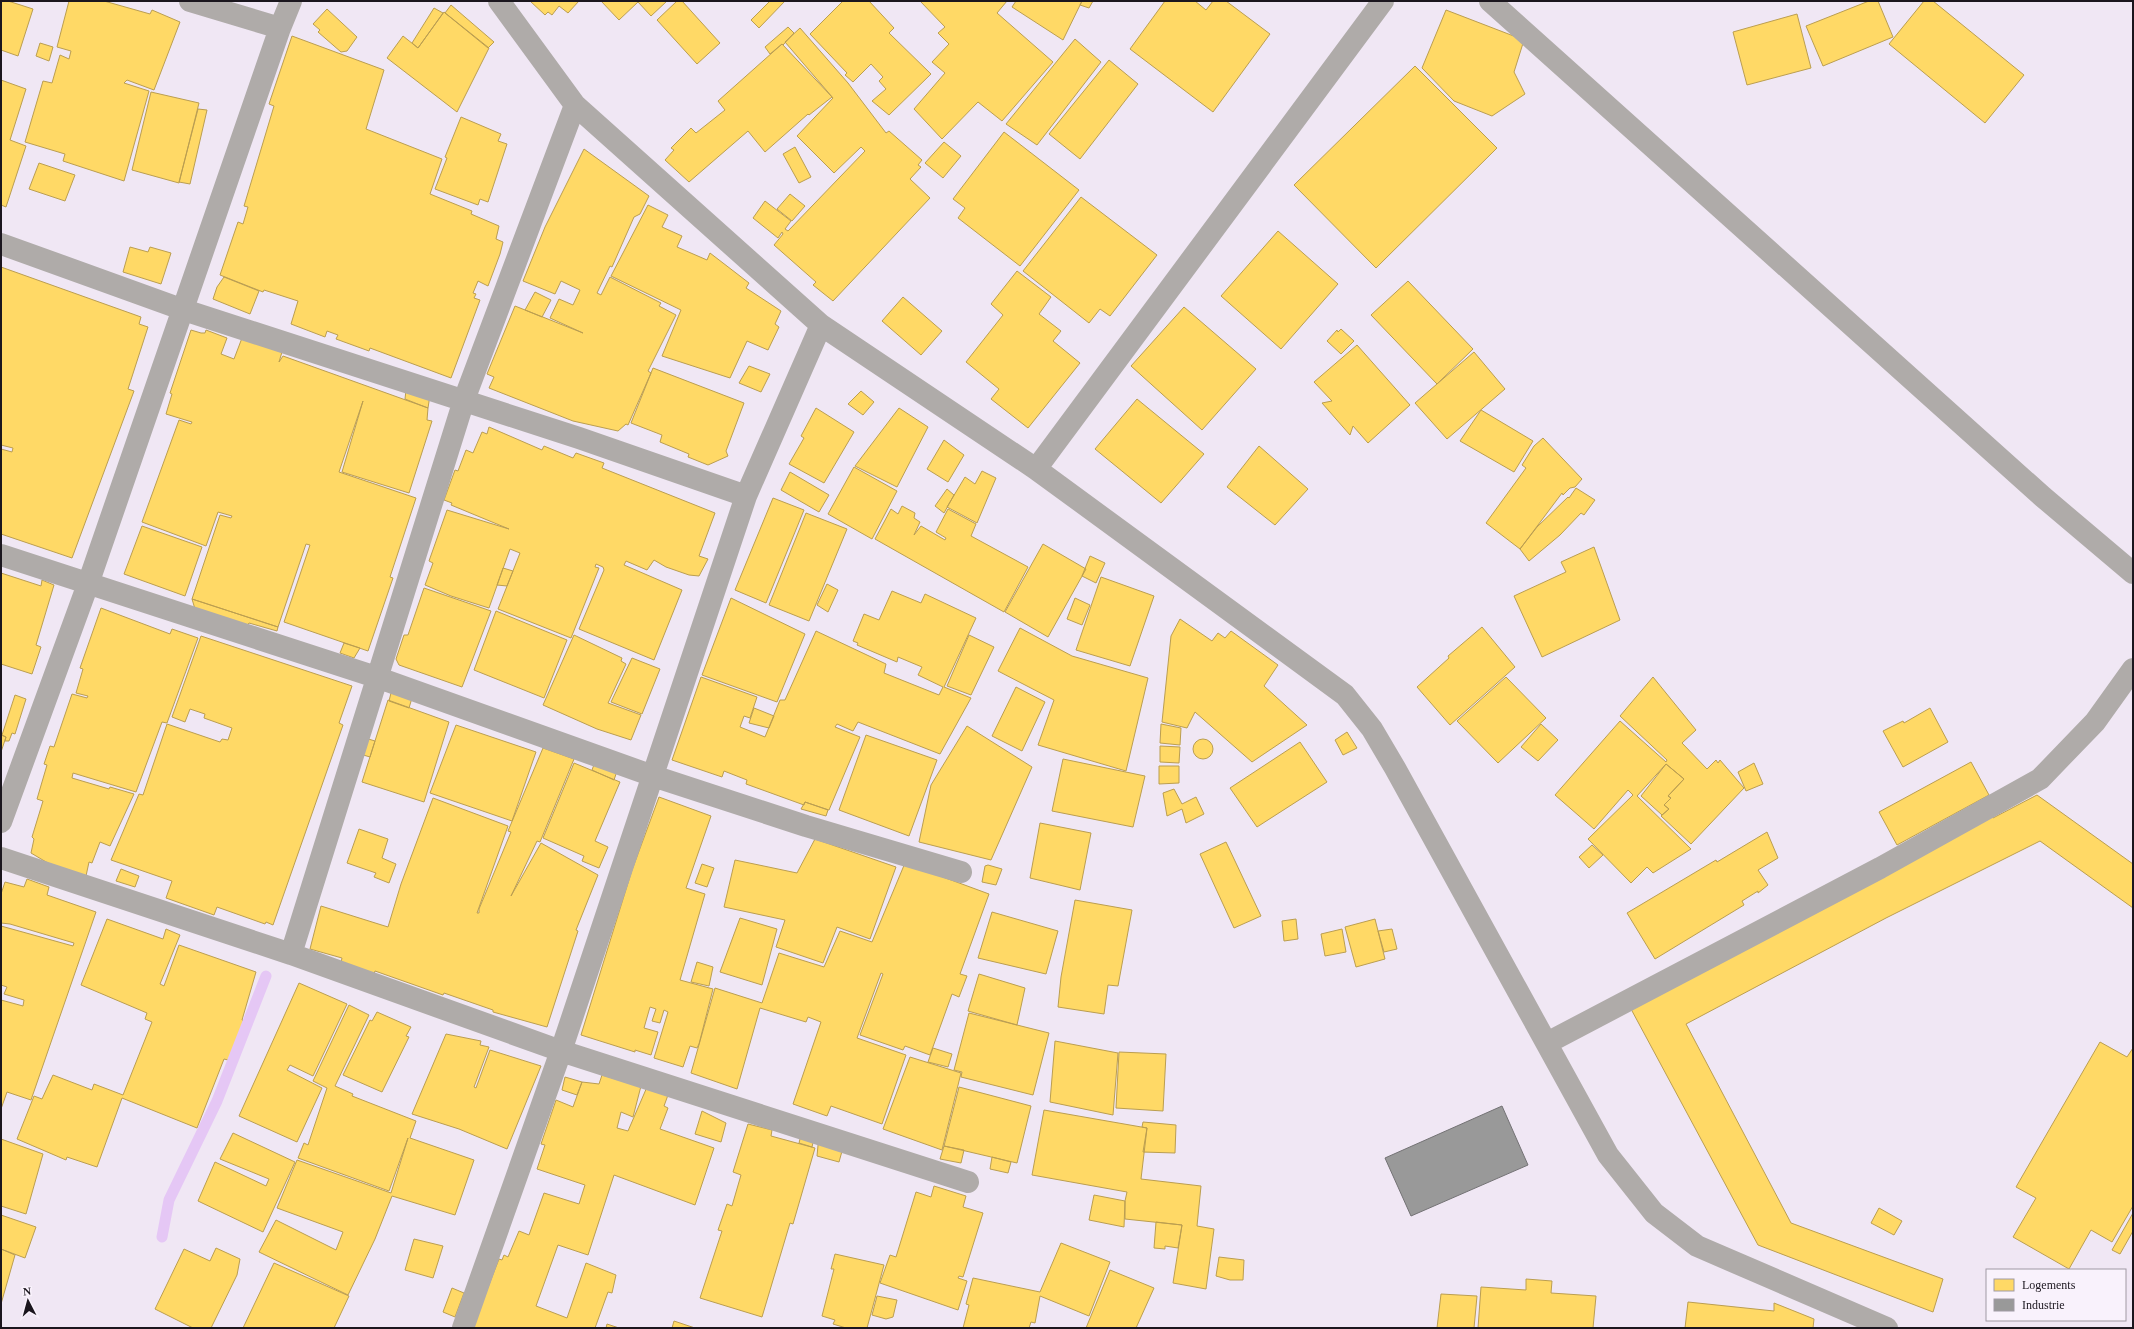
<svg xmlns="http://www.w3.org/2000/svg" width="2134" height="1329" font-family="'Times New Roman',serif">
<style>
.homes{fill:#ffd966;stroke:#bb9e50}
.industry{fill:#999;stroke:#737274}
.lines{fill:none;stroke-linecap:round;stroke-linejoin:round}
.stream{stroke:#e5c7f5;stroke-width:11}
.street{stroke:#afaba9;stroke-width:22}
</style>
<rect width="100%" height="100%" fill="#f0e7f4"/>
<!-- homes -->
<path class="homes" d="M1,1h7l25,8 -15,47 -17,-6z
M69,1h35l46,13 2,-4 28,12 -26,68 -27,-10 -3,3 25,8 -25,90 -61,-20 2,-7 -40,-12 18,-61 9,2 8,-28 9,4 2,-8 -14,-4z
M530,1h49l-11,12 -9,-7 -7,9 -4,-3 -3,3z
M601,1h66l-16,15 -13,-14 -19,18z
M677,1h5l38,42 -23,21 -40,-44z
M770,1h15l-26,27 -8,-8z
M843,1h26l25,27 -5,5 42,41 -42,41 -17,-14 14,-12 -7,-8 4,-4 -12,-13 -18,18 -8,-7 2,-2 -37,-39z
M920,1h87l-10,12 56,49 -51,59 -24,-19 -36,37 -28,-30 31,-36 -13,-11 17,-18 -11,-11 7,-6z
M1016,1h66l-19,39 -51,-33z
M1082,1h11l-4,7 -9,-3z
M1165,1h30l11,9 7,-9h13l44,33 -57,78 -83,-63z
M1869,1h9l15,36 -70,29 -17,-40z
M1924,1h9l91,74 -39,48 -96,-79z
M451,5l43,37 -6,6 -43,-35z
M434,8l9,5 -25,35 -6,-5z
M327,9l30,28 -10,14 -6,1 -23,-20 2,-2 -7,-6z
M1446,10l78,30 -10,32 11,22 -33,22 -38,-15 -32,-33z
M444,12l45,36 -32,64 -70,-54 16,-22 15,12z
M1797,14l14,54 -64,17 -14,-53z
M788,27l6,6 -11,12 -1,-1 -12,10 -5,-7z
M800,28l48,55 38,50 3,-2 33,29 -4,5 3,2 -11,12 20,19 -97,103 -20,-16 3,-3 -42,-37 9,-11 -1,-2 -4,6 -25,-20 12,-17 26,20 -6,8 3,2 77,-80 -4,-4 -27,26 -37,-37 36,-38 -48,-56z
M292,36l92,34 -18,59 76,30 -12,35 42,17 -1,3 28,12 -3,13 7,3 -3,12 -12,32 -10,-5 -5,12 3,1 -2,4 6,2 -29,78 -81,-30 -1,3 -33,-12 2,-4 -11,-4 -2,6 -34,-13 7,-23 -34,-11 -1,2 -43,-17 18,-53 5,2 5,-17 -4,-1 30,-100 -5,-2z
M1075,39l26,23 -64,83 -31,-21z
M40,43l13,4 -4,14 -13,-5z
M782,44l50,53 -23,18 -1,-1 -43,38 -17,-21 -59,51 -24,-22 9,-10 -3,-2 20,-20 5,5 29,-23 -7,-9z
M1109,60l29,24 -58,75 -31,-25z
M1415,66l82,82 -121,120 -82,-83z
M1,80l25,9 -16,51 16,6 -20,61 -5,-2z
M151,92l48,11 -20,80 -47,-13z
M198,109l9,1 -17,74 -11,-2z
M461,117l40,17 -3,7 9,3 -19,58 -8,-3 -2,6 -43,-16 12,-31 -2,-1z
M1004,132l75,58 -59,76 -62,-48 7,-10 -12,-9z
M944,142l17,14 -18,22 -18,-15z
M795,147l16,30 -12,6 -16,-29z
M584,149l65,47 -9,18 -6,3 -22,50 -2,-1 -13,27 4,2 9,-18 51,26 -2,3 17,9 -28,56 3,2 -23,52 -2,-1 -8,7 -45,-10 -84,-33 5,-11 -7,-3 28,-68 68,27 -33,-15 9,-19 14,6 7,-15 -19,-9 -6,13 -32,-13 22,-54z
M39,163l36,12 -10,26 -36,-12z
M790,194l15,12 -13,15 -15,-12z
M1081,197l76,58 -47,61 -10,-7 -11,14 -66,-52z
M648,205l20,10 -6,12 20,9 -5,11 30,13 3,-7 39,30 -3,5 35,23 -6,13 4,3 -11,23 -21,-9 -17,37 -68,-22 19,-46 -70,-34z
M1278,231l60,53 -57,65 -60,-53z
M130,247l18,5 2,-5 21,6 -10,31 -38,-12z
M1,267l140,50 -2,7 9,3 -20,62 6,2 -62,167 -71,-24v-85l11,3 1,-4 -12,-3z
M1017,271l34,26 -12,17 22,17 -8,10 27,22 -52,65 -37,-29 8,-10 -33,-27 37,-47 -12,-11z
M224,277l35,14 -9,23 -37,-15 4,-12z
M1408,281l65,68 -36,35 -66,-69z
M535,292l16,8 -9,17 -17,-7z
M903,297l39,34 -21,24 -39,-34z
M1184,307l72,62 -54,61 -71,-64z
M1341,329l13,12 -13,13 -14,-13 10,-11 1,2z
M191,330l10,3h4l1,-3 21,8 -6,16 13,5 8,-21 40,14 -3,10 4,-6 145,52 -1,12 5,1 -23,72 -67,-21 21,-71 -24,71 77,26 -26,79 3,1 -25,73 -84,-29 26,-77 -4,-1 -28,83 -86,-28 28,-84 11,3 1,-2 -14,-4 -12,34 -64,-24 37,-102 12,4 1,-2 -26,-8 6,-20 -2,-1z
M1357,345l53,60 -42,38 -15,-17 -3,9 -28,-32 10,-2 -18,-19z
M1474,352l31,37 -58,50 -32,-36z
M749,366l21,8 -9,18 -22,-9z
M653,368l91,35 -18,48 2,5 -20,9 -20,-8 1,-3 -29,-12 2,-7 -31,-12z
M406,390l24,5 -2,13 -23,-9z
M861,391l13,11 -11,13 -15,-11z
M1137,399l67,55 -43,49 -66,-54z
M816,408l38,24 -30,51 -35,-19 15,-26 -3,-2z
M899,408l29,19 -31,60 -42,-21z
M1481,410l52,31 -19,31 -54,-31z
M489,427l53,23 2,-4 29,12 3,-5 28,10 -2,5 113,45 -16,43 9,3 -9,17 -10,-1 -23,-8 -12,-7 -7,10 -21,-9 -2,4 58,25 -28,70 -75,-31 25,-59 -1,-3 -7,-3 -1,3 4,1 -28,70 -73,-29 22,-56 -10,-4 -21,59 -38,-12 -26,-11 8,-22 -4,-2 18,-51 62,19 -58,-24 1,-2 -8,-3 11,-30 3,1 8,-21 7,3 9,-21 5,2z
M1543,438l39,41 -7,8 -5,1 -7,7 -1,-2 -42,56 -34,-26 40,-55 -4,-3 12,-19z
M944,440l20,15 -16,27 -21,-13z
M1259,446l49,43 -33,36 -48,-38z
M854,467l43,24 -25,48 -44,-25z
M982,471l14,7 -19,45 -30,-16 18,-30 10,7z
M790,472l39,23 -10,17 -38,-22z
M1576,488l19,12 -11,15 -3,-2 -21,22 -31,26 -9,-12 17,-22 31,-30 1,1z
M947,489l7,6 -10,18 -9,-7z
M773,498l31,12 -38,93 -31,-13z
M902,506l13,7 -1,5 6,4 -6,13 7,-9 24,14 1,-2 -10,-6 12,-23 28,15 -5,12 57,31 -24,45 -129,-73 16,-30 7,5z
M806,513l41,16 -38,92 -40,-16z
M142,526l60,21 -17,49 -61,-22z
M1043,544l43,25 -38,68 -43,-25z
M1594,547l26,73 -78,37 -28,-61 52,-24 -5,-10z
M1090,556l15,7 -9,20 -14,-7z
M503,568l10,3 -6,15 -10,-1z
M1,573l40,13 1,-6 12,5 -18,60 5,2 -9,27 -31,-10z
M1101,577l53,19 -24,70 -54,-16z
M827,584l11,6 -10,22 -11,-7z
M424,588l67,23 -29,76 -63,-22 -3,-6 8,-24h4z
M892,591l29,12 4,-9 51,24 -32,69 27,11 -31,56 -82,-32 -5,9 -16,-7 -2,3 25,10 -31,73 -24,-8 -1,3 -58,-21 1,-4 -23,-9 -2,6 -50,-17 29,-83 56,20 -7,21 -6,-2 -4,11 25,10 15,-37h5l31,-69 70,33 -2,9 55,22 4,-8 -25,-12 4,-8 -24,-10 -1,5 -40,-17 1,-2 -5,-2 11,-27 15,6z
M731,598l74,36 -28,68 -75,-27z
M1075,598l15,7 -8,20 -15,-6z
M192,599l86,28 -1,4 -28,-8 -2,3 -52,-17z
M101,608l69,26 2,-5 26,9 -31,85 -5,-1 -26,70 -63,-19 -1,5 37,11 1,-2 24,7 -24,52 -10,-4 -8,21 -3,-1 -3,14 -23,-4 -32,-19 3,-14 -2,-2 11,-36 -6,-2 10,-34 -3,-1 6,-18 4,1 18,-53 15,4 1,-2 -12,-3 7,-24 -3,-1z
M496,611l71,29 -23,58 -70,-28z
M1180,619l32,22 6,-8 7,5 6,-7 47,34 -14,21 43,39 -55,37 -57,-50 -8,16 -25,-6 9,-86z
M1482,627l33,40 -65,58 -33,-38 32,-29 -1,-2z
M1020,628l52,28 76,22 -22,93 -88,-26 16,-45 -56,-29z
M574,635l48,23 -1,3 5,3 -18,39 33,12 -10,25 -34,-11 -54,-24z
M969,635l25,12 -23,48 -24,-9z
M201,636l151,50 -13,37 4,2 -70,200 -7,-3 -1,2 -48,-17 -3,8 -48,-17 6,-17 -61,-21 28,-66 4,1 24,-71 53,18 2,-3 6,1 4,-12 -28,-10 1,-4 -15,-5 -5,13 -13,-5z
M344,643l16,5 -6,10 -14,-5z
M632,658l28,11 -18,45 -31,-12z
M1506,677l40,41 -48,45 -41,-42z
M1653,677l43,53 -14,13 25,26 9,-9 2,3 2,-3 24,28 -53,56 -30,-28 8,-7 -5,-4 7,-7 -3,-2 16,-17 -18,-15 -29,32 54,53 -38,24 -6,-6 -16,16 -43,-44 45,-44 -5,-5 -34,39 -39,-34 65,-74 46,41 1,-2 -47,-44z
M1016,687l29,15 -23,49 -30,-15z
M391,693l21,5 -3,10 -20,-7z
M15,695l11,4 -11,35 -3,-1 -3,8h-4l1,-4 -4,-2z
M388,700l61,22 -25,80 -62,-20z
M754,708l20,8 -5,12 -20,-5z
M1930,708l18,34 -45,25 -20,-36 20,-10 1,2z
M1161,724l20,4 -1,17 -20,-2z
M1541,724l17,16 -20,21 -17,-14z
M456,725l80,27 -24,69 -82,-28z
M967,726l65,41 -41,93 -72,-18 12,-57z
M1347,732l10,16 -14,7 -8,-15z
M1,735l5,2 -5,15z
M866,735l71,25 -28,76 -70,-26z
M365,738l10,3 -5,16 -10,-3z
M1193 749a10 10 0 1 1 20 0a10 10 0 1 1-20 0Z
M1300,742l27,40 -70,45 -27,-39z
M1160,746l20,1 -1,16 -19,-1z
M543,748l31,11 -34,83 -3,-1 -26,55 30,-53 57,32 -22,55 2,1 -31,96 -54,-15v-2l-49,-17 -1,2 -68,-24 -2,5 -33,-9 2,-9 -32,-9 11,-43 67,21 13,-43 32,-86 75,28 -31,87h2v-4l32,-77 -3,-1z
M1063,759l82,17 -12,51 -81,-16z
M595,762l22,9 -3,9 -22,-10z
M1971,762l18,33 -92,50 -18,-33z
M574,763l46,19 -25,59 13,6 -9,21 -17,-7 2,-5 -41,-18z
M1754,763l9,21 -17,7 -8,-19z
M1666,764l18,15 -16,17 3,2 -7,7 5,4 -7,6 -21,-19z
M1159,766h20v17l-20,1z
M1174,789l8,15 14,-7 8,17 -18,9 -4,-14 -15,7 -4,-23z
M2037,795l96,69v44l-93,-67 -154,77 -200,106 105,199 152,56 -10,33 -175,-67 -127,-236 359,-197 3,6z
M659,797l52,19 -25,72 19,6 -25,86 33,9 -14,55 -2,4 -7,-2 -7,21 -29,-9 14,-46 -4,-2 -4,13 -8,-2 4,-12 -6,-2 -6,21 14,4 -7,23 -16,-5v2l-54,-17 51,-165z
M805,802l23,8 -2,6 -25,-7z
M1040,823l51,10 -11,57 -50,-12z
M359,829l29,10 -6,19 14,6 -7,19 -15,-6 2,-4 -29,-10z
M1767,832l11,26 -20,12 10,15 -10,8v-2l-16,10 2,4 -89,54 -28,-46 89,-53 1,2z
M815,839l81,28 -26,72 -33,-12 -14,36 -47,-16 9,-27 -61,-13 11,-47 62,13z
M1226,842l35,74 -27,12 -34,-74z
M1592,845l11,10 -14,13 -10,-11z
M905,863l84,31 -29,80 7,2 -8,21 -7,-3 -22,61 -25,-9 -2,4 -43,-15 23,-61 -2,-1 -24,65 49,17 -24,69 -51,-18 -4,10 -34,-12 28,-82 -13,-5 -2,5 -46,-14 -23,81 -46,-16 24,-85 47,15 17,-50 45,14 16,-36 32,11z
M702,864l12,4 -7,19 -12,-4z
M988,865l14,4 -6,16 -14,-3 3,-16z
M121,869l18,7 -4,11 -19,-6z
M27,879l22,8 -2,8 49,17 -65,188 -24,-8 -6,17v-109l22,6 1,-6 -20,-6 3,-7 -6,-2v-59l72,20 1,-3 -64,-19 -9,-1v-29l4,-12 19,5z
M1075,900l57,10 -14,76 -10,-1 -4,29 -46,-7 3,-30z
M992,912l66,19 -12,43 -68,-16z
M740,918l37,11 -15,56 -42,-13z
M107,919l56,20 3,-10 14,6 -20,49 4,2 15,-41 77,27 -14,48 3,1 -13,40 -8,-2 -27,69 -75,-30 -25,69 -30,-10 -1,3 -49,-21 17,-43 8,3 11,-24 39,15 2,-6 29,11 29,-73 -7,-3 2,-6 -66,-28z
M1296,919l2,20 -14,2 -2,-20z
M1375,919l10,40 -29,8 -11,-40z
M1342,929l4,23 -21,4 -4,-22z
M1392,929l5,20 -13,3 -6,-21z
M697,962l16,5 -4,19 -18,-4z
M979,974l46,14 -8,37 -49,-14z
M299,983l48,21 -34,72 -23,-11 -3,5 35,18 -25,54 -58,-26z
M349,1005l20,10 -34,71 18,8 -1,2 64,25 -6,17 64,22 -19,55 -63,-19 -17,43 -27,56 -89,-43 17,-32 60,30 7,-18 -66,-24 20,-48 94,33 17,-55 -19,53 -91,-33 6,-15 4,2 19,-57 -14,-7z
M377,1012l34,15 -5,9 3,1 -27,55 -39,-17 27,-55 2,1z
M969,1013l80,20 -16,62 -72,-18 1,-5 -8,-2z
M446,1034l35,7 -1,4 9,2 -15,40 2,1 14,-38 51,16 -34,83 -48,-20 -47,-15z
M1055,1041l63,12 -5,62 -63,-13z
M2100,1042l27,15 6,-9v158l-21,36 -21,-12 -22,39 -56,-32 23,-39 -20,-11z
M933,1048l19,6 -4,13 -20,-5z
M1119,1052l47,2 -3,57 -47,-3z
M910,1057l51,16 -19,77 -59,-21z
M602,1075l39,11 -8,31 -12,-5 -4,16 11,3 19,-44 21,8 -4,11 4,2 -8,21 54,19 -19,57 -81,-30 -26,80 -30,-10 -22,61 31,12 19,-55 30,12 -4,18 -4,-1 -13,36h-123l27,-69 3,1 2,-5 4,2 11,-26 10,4 15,-42 35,11 6,-19 -48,-16 8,-24 -4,-1 15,-44 17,7 9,-25 17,2z
M565,1077l17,5 -5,13 -15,-5z
M959,1087l72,19 -14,57 -73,-17z
M1044,1110l103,18 -6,51 60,7 -4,40 17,3 -8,60 -33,-6 9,-58 -57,-6v-18l2,-9 -95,-17z
M702,1111l24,12 -5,19 -26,-8z
M1143,1122l33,3 -1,28 -32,-1 4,-24 -5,-1z
M748,1124l24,6 -1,6 44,12 -22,76 -3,-1 -28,94 -62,-19 22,-67 -4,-1 9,-26 5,2 9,-31 -8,-3z
M802,1131l13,3 -3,13 -13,-4z
M233,1133l62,29 -32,70 -65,-31 17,-39 51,24 3,-7 -49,-20z
M819,1135l25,9 -5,18 -22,-6z
M1,1139l42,15 -17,60 -25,-8z
M944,1146l20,4 -3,13 -21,-4z
M992,1157l19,5 -3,11 -18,-4z
M934,1186l32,10 -3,11 20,6 -20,64 -4,-1 -1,2 9,3 -9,29 -78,-27 10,-28 6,2 20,-65 15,5z
M1094,1195l31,6 -1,26 -35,-7z
M1879,1208l23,13 -8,14 -23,-12z
M2133,1213v18l-13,23 -8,-4z
M1,1215l35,12 -11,31 -24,-9z
M1156,1222l26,3 -4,23 -13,-2v3l-11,-1z
M414,1239l29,7 -10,32 -28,-8z
M1061,1243l49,19 -21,54 -49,-20 -5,27 -4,-1 -2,6h-66l6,-23 -3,-1 7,-26 67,14z
M216,1248l24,11 -3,16 -26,53h-18l-38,-19 29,-60 26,12z
M1,1249l14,6 -14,49z
M835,1254l49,11 -17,63h-21l-13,-4 2,-4 -13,-4 12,-47h-3z
M1219,1257l25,3 -1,20h-13l-14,-4z
M274,1263l75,33 -15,32h-91z
M1110,1270l44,18 -18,40h-50z
M1526,1279l26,2 -1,12 45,3 -3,32h-115l3,-41 45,3z
M452,1288l12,5 -9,24 -12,-5z
M1441,1294l36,2 -3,32h-37z
M877,1296l20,4 -4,17 -7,2 -14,-4z
M1688,1302l86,9v-8l40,16 -1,9h-128z
M674,1321l21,7h-23z
M607,1324l12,4h-13z"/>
<!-- industry -->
<path class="industry" d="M1502,1106l26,59 -117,51 -26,-58z"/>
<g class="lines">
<!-- stream -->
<path class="stream" d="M162,1237l7,-37 48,-99 49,-125"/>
<!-- street -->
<path class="street" d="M190,1l90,27
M499,1l76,104 246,220 215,144 309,226 27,34 23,39 213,387 46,58 43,33 190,82
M1490,1l553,496 90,76
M1,244l183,66 395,128 167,58
M1036,469l347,-468
M1,555l375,122 277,99 153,50 155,46
M1,822l87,-238 192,-556 11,-27
M1,858l290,96 270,97 407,131
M291,954l173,-554 111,-295
M1547,1043l333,-175 160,-89 55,-57 38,-53
M463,1328l98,-277 185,-555 75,-171"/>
</g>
<!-- border -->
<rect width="2134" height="1329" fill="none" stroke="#1b161e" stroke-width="4"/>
<!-- legend -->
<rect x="1986" y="1269" width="140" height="52" fill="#f9f2fc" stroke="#a09aa3"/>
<rect x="1994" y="1279" width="20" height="12" fill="#ffd966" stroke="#a09aa3"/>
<text x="2022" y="1289" font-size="12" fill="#1b161e">Logements</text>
<rect x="1994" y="1299" width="20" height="12" fill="#999999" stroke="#a09aa3"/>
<text x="2022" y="1309" font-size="12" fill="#1b161e">Industrie</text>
<!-- north arrow -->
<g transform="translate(28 1301) rotate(354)" stroke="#f9f2fc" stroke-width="3" paint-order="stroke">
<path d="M0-3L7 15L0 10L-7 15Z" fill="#1b161e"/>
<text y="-6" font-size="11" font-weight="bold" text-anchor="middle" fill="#1b161e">N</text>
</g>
</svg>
